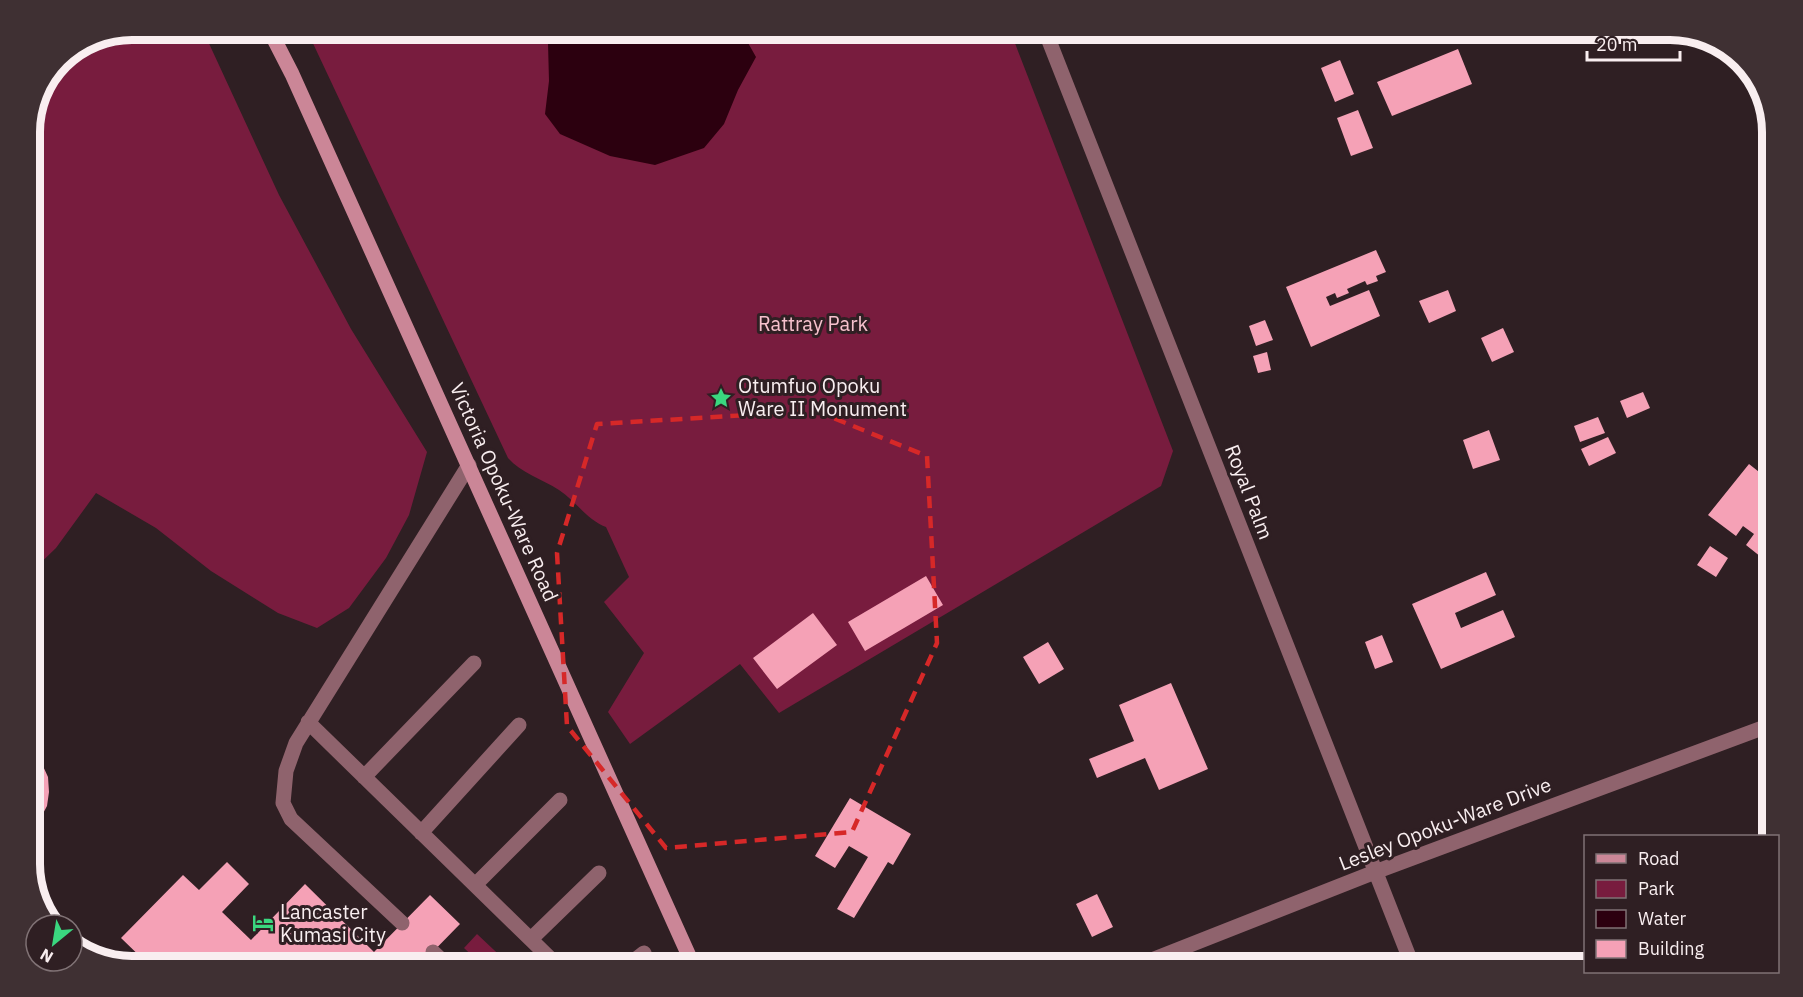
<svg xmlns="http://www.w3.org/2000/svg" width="1803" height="997" font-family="'IBM Plex Sans',sans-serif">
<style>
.green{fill:#781c3e}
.water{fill:#2c000f}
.building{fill:#f5a1b6}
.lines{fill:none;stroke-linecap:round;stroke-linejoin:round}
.service{stroke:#8f636d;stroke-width:15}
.minor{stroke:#8f636d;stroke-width:15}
.secondary{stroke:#cb8697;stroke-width:15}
.marked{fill:none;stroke:#d62828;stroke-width:4.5;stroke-dasharray:12 8;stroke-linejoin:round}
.labels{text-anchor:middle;stroke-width:6;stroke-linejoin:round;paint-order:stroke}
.park-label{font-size:20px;fill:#f7c1cd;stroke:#2f1f23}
.poi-label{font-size:20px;fill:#f9eef0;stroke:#2f1f23;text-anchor:start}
.street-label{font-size:20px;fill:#f9eef0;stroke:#2f1f23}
.rim{fill:none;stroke:#f9eef0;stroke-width:8}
</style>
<rect width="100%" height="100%" fill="#2f1f23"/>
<!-- green -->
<path class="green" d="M1011,33l162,418 -12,35 -382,227 -39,-49 -110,80 -22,-32 36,-59 -40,-51 25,-25 -23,-50c-19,-7 -30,-26 -47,-37 -17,-11 -38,-17 -51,-32l-198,-421z
M206,37l73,158 72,134 76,123 -18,63 -23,43 -37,50 -32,20 -39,-15 -67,-42 -55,-43 -60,-35 -40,55 -26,25v-447l30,-66 33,-22z
M477,934l35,33h-28l-20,-19z"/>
<!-- water -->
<path class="water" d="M743,34l13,23 -18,33 -14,34 -20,24 -49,17 -45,-9 -50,-22 -15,-20 4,-33 -1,-38 2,-8z"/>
<!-- building -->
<path class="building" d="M1458,49l14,35 -80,32 -15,-34z
M1340,60l14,34 -19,8 -14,-34z
M1358,110l15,38 -22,8 -14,-38z
M1376,250l10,22 -10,4 2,5 -11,4 -2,-4 -18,8 2,4 -12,5 -2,-5 -9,4 4,9 39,-16 11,26 -69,31 -25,-60z
M1448,290l8,21 -27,12 -10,-22z
M1265,320l8,20 -17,6 -7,-20z
M1503,328l11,24 -22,10 -11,-24z
M1267,352l4,18 -13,3 -5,-17z
M1643,392l7,16 -23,10 -7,-17z
M1598,417l7,16 -25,9 -6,-16z
M1489,430l11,30 -27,9 -10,-29z
M1608,437l8,16 -27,13 -8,-17z
M1749,464l24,19v59l-12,15 -15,-12 8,-11 -11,-8 -7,10 -28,-21z
M1710,546l18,12 -12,19 -19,-12z
M1486,572l10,23 -41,18 6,15 42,-18 12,27 -74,32 -29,-65z
M926,576l17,29 -78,46 -17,-29z
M813,613l24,32 -60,44 -24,-31z
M1382,635l11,27 -18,7 -10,-27z
M1048,642l16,27 -25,15 -16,-27z
M1171,683l37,86 -49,21 -14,-32 -48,20 -8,-19 45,-18 -15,-36z
M30,752l12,12 6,13 1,15 -2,14 -7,13 -10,9z
M850,798l61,36 -18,31 -5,-3 -34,56 -17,-9 31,-52 -19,-11 -14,22 -20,-12z
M227,862l22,22 -27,28 29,28 54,-56 69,68 56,-57 30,29 -42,43h-267l-30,-29 62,-63 16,15z
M1097,894l16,33 -21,10 -16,-33z
M1586,953v14h-36z"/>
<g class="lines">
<!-- service -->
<path class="service" d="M308,722l251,245
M364,777l110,-114
M421,833l98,-108
M475,885l85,-85
M402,923l-111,-104 -8,-16 3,-32 10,-28 173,-278
M531,939l68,-66
M433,952l16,15
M626,967l18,-14"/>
<!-- minor -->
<path class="minor" d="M1046,33l367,934
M1134,967l241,-95 398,-148"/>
<!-- secondary -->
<path class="secondary" d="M273,37l19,37 402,893"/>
</g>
<!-- marked area -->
<path class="marked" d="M816,411l111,45 10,187 -85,189 -186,16 -99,-122 -10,-173 40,-129z"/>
<!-- icons -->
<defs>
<symbol id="sight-bare" viewBox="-9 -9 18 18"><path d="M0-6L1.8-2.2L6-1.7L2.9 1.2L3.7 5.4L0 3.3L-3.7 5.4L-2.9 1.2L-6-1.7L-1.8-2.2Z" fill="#3ad77f" stroke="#2f1f23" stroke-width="2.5" paint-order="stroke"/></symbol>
<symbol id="hotel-bare" viewBox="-9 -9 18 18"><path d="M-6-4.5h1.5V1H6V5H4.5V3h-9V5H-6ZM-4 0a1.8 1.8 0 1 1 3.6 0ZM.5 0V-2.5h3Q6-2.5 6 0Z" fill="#3ad77f" stroke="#2f1f23" stroke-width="2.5" paint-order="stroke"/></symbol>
</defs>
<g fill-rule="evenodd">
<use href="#sight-bare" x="706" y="383" width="30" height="30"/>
<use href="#hotel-bare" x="248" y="908" width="30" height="30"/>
</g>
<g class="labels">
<!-- park labels -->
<g class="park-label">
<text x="813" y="331">Rattray Park</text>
</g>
<!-- poi labels -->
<g class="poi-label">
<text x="738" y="393">Otumfuo Opoku<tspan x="738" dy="23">Ware II Monument</tspan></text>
<text x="280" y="919">Lancaster<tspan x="280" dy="23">Kumasi City</tspan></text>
</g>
<!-- street labels -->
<g class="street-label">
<text transform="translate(504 492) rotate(66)" y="7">Victoria Opoku-Ware Road</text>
<text transform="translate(1249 492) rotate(69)" y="7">Royal Palm</text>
<text transform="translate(1445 824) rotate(-21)" y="7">Lesley Opoku-Ware Drive</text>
</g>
</g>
<!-- crop -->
<path d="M0 0H1803V997H0ZM132 40H1670A92 92 0 0 1 1762 132V864A92 92 0 0 1 1670 956H132A92 92 0 0 1 40 864V132A92 92 0 0 1 132 40Z" fill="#3f3033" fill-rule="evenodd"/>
<path class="rim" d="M132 40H1670A92 92 0 0 1 1762 132V864A92 92 0 0 1 1670 956H132A92 92 0 0 1 40 864V132A92 92 0 0 1 132 40Z"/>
<!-- legend -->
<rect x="1584" y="835" width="195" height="138" fill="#2f1f23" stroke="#807275" stroke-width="1.5"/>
<rect x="1596" y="854" width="30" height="9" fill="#cb8697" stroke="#807275" stroke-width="1.5"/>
<text x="1638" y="865" font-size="18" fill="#f9eef0">Road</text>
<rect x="1596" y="880" width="30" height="18" fill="#781c3e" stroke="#807275" stroke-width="1.5"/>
<text x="1638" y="895" font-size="18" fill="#f9eef0">Park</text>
<rect x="1596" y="910" width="30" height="18" fill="#2c000f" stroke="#807275" stroke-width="1.5"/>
<text x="1638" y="925" font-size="18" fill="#f9eef0">Water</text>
<rect x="1596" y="940" width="30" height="18" fill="#f5a1b6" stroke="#807275" stroke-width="1.5"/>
<text x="1638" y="955" font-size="18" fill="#f9eef0">Building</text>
<!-- north arrow -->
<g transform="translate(54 943) rotate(210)"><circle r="28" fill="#2f1f23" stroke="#807275" stroke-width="1.5"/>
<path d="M0-4.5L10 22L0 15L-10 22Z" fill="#3ad77f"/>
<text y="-9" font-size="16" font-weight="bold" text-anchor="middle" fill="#f9eef0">N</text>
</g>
<!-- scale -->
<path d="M1587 51v9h93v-9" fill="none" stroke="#f9eef0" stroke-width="3"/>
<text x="1596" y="51" font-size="18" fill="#f9eef0" stroke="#2f1f23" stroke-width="4.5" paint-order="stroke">20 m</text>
</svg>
